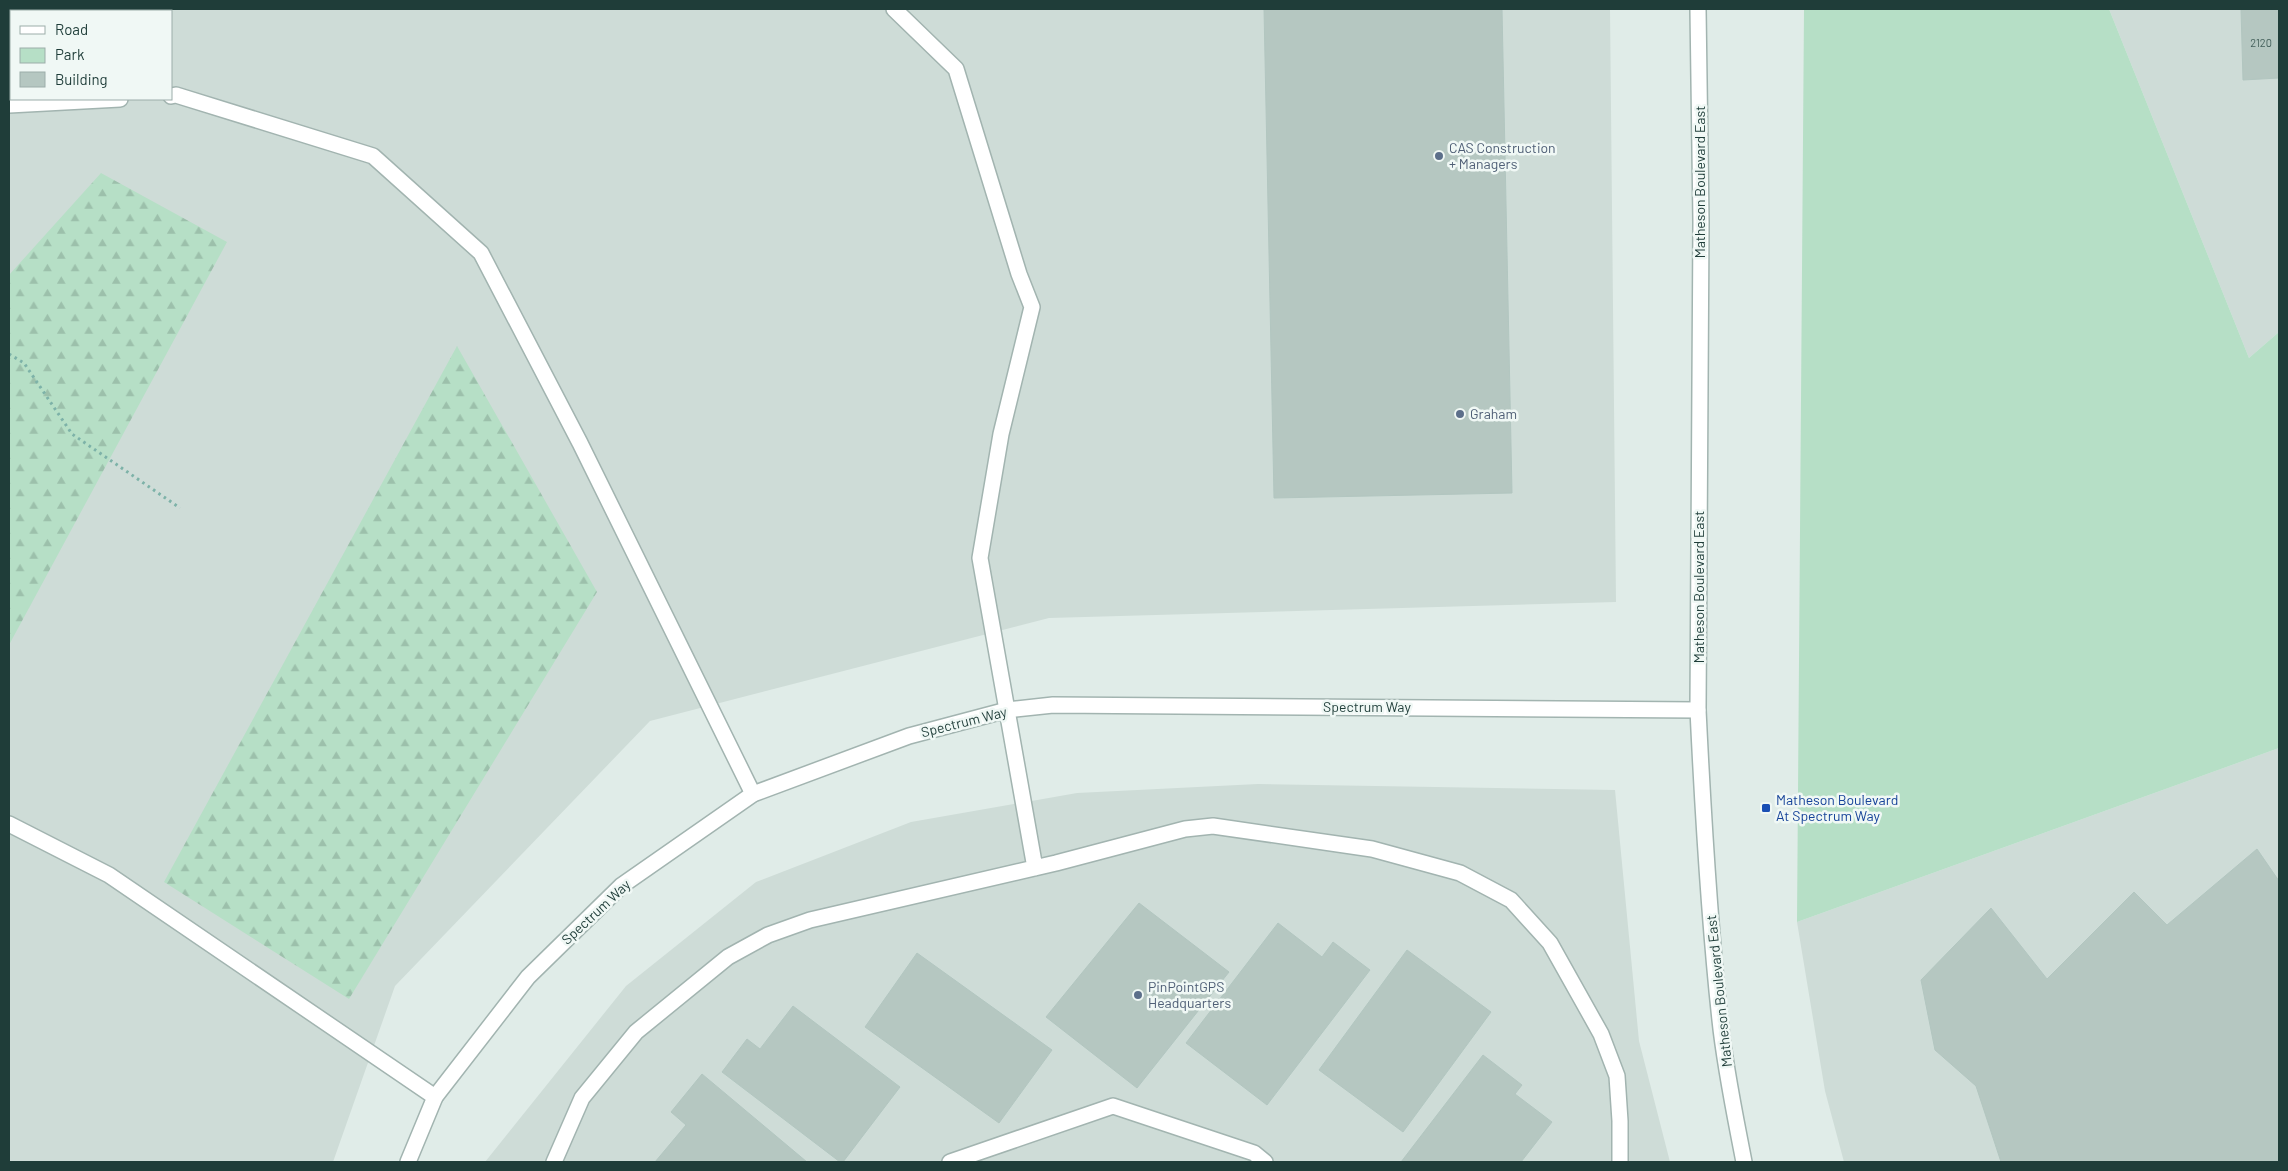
<svg xmlns="http://www.w3.org/2000/svg" width="2288" height="1171" font-family="Barlow,sans-serif">
<style>
.built{fill:#cedcd7;fill-rule:evenodd}
.green{fill:#b6dfc6}
.forest{fill:url(#forest-firs)}
.building{fill:#b5c7c1;stroke:#b2c6c0}
.lines{fill:none;stroke-linecap:round;stroke-linejoin:round}
.service-casing{stroke:#a2b4b0;stroke-width:18}
.minor-casing{stroke:#a2b4b0;stroke-width:18}
.tertiary-casing{stroke:#a2b4b0;stroke-width:18}
.path{stroke:#7db2a8;stroke-width:3;stroke-dasharray:2.5 4;stroke-linecap:butt}
.service{stroke:#fff;stroke-width:15}
.minor{stroke:#fff;stroke-width:15}
.tertiary{stroke:#fff;stroke-width:15}
.service-dot{fill:#5c6f8a;stroke:#f0f8f5;stroke-width:2}
.transit-dot{fill:#1a4fb4;stroke:#f0f8f5;stroke-width:2}
.labels{text-anchor:middle;stroke-width:5;stroke-linejoin:round;paint-order:stroke}
.number-label{font-size:11px;fill:#44605b}
.service-label{font-size:14px;fill:#4e5e75;stroke:#f0f8f5;text-anchor:start}
.street-label{font-size:14px;fill:#1f3d39;stroke:#f0f8f5}
.transit-label{font-size:14px;fill:#164399;stroke:#f0f8f5;text-anchor:start}
</style>
<defs>
<pattern id="forest-firs" width="22" height="20" patternUnits="userSpaceOnUse" patternTransform="scale(1.25)"><rect width="22" height="20" fill="#b6dfc6"/><path d="M5 1l3.5 6h-7zM16 11l3.5 6h-7z" fill="#9cc0ab"/></pattern>
</defs>
<rect width="100%" height="100%" fill="#e0ece8"/>
<!-- built -->
<path class="built" d="M9,9h1601l6,593 -567,16 -399,103 -255,265 -62,176h-324zM11,11h160v88h-160z
M2109,9h170v323l-30,26z
M2279,748v414h-435l-19,-71 -28,-169z
M1258,784l357,6 24,251 31,121h-1185l141,-176 130,-104 155,-60 166,-29z"/>
<!-- green -->
<path class="green" d="M1804,9h305l140,349 30,-26v416l-482,174z"/>
<!-- forest -->
<path class="forest" d="M101,173l126,69 -218,403v-370z
M457,346l140,246 -248,407 -185,-117z"/>
<!-- building -->
<path class="building" d="M1264,9h238l10,484 -238,5z
M2241,9h38v69l-36,2z
M2257,849l22,32v281h-278l-25,-76 -41,-36 -14,-70 70,-72 56,71 87,-87 33,33z
M1139,903l90,69 -92,116 -91,-71z
M1278,923l44,34 11,-15 37,28 -103,135 -81,-62z
M1407,950l84,62 -88,120 -84,-62z
M917,953l135,97 -53,73 -134,-96z
M793,1006l107,81 -57,75h-3l-118,-90 25,-33 13,10z
M1483,1055l39,30 -7,9 37,28 -31,40h-120z
M702,1074l105,88h-152l31,-37 -15,-13z"/>
<g class="lines">
<defs>
<path id="service" d="M73,9l1,2
M894,9l62,60 63,205 13,33 -31,127 -21,124 55,310
M171,96l5,-1 197,61 108,97 99,190 173,351
M9,105l111,-6
M9,824l100,51 326,222
M554,1162l28,-64 54,-66 92,-75 40,-22 42,-15 246,-57 129,-34 28,-3 159,23 88,24 51,27 39,43 51,91 16,42 3,45v41
M950,1162l163,-56 141,47 11,9"/>
<path id="minor" d="M408,1162l27,-65 93,-120 93,-91 132,-92 156,-58 98,-26 46,-5 645,5"/>
<path id="tertiary" d="M1698,9l3,213 -3,488c5,104 11,208 22,310 5,48 15,95 24,142"/>
</defs>
<!-- service casing -->
<use href="#service" class="service-casing"/>
<!-- minor casing -->
<use href="#minor" class="minor-casing"/>
<!-- tertiary casing -->
<use href="#tertiary" class="tertiary-casing"/>
<!-- path -->
<path class="path" d="M9,354l15,9 48,71 108,74"/>
<!-- service -->
<use href="#service" class="service"/>
<!-- minor -->
<use href="#minor" class="minor"/>
<!-- tertiary -->
<use href="#tertiary" class="tertiary"/>
</g>
<!-- markers -->
<g class="service-dot">
<circle cx="1439" cy="156" r="5"/>
<circle cx="1460" cy="414" r="5"/>
<circle cx="1138" cy="995" r="5"/>
</g>
<rect class="transit-dot" x="1761" y="803" width="10" height="10" rx="2.5"/>
<g class="labels">
<!-- number labels -->
<g class="number-label">
<text x="2261" y="47">2120</text>
</g>
<!-- service labels -->
<g class="service-label">
<text x="1449" y="153">CAS Construction<tspan x="1449" dy="16">+ Managers</tspan></text>
<text x="1470" y="419">Graham</text>
<text x="1148" y="992">PinPointGPS<tspan x="1148" dy="16">Headquarters</tspan></text>
</g>
<!-- street labels -->
<g class="street-label">
<text transform="translate(1700 182) rotate(-90)" y="5">Matheson Boulevard East</text>
<text transform="translate(1699 587) rotate(-90)" y="5">Matheson Boulevard East</text>
<text x="1367" y="712">Spectrum Way</text>
<text transform="translate(964 722) rotate(-14)" y="5">Spectrum Way</text>
<text transform="translate(596 912) rotate(-43)" y="5">Spectrum Way</text>
<text transform="translate(1719 991) rotate(-96)" y="5">Matheson Boulevard East</text>
</g>
<!-- transit labels -->
<g class="transit-label">
<text x="1776" y="805">Matheson Boulevard<tspan x="1776" dy="16">At Spectrum Way</tspan></text>
</g>
</g>
<!-- border -->
<rect width="2288" height="1171" fill="none" stroke="#1f3d39" stroke-width="20"/>
<!-- legend -->
<rect x="10" y="10" width="162" height="90" fill="#f0f8f5" stroke="#9cadaa"/>
<rect x="20" y="26" width="25" height="8" fill="#ffffff" stroke="#9cadaa"/>
<text x="55" y="35" font-size="15" fill="#1f3d39">Road</text>
<rect x="20" y="48" width="25" height="15" fill="#b6dfc6" stroke="#9cadaa"/>
<text x="55" y="60" font-size="15" fill="#1f3d39">Park</text>
<rect x="20" y="72" width="25" height="15" fill="#b5c7c1" stroke="#9cadaa"/>
<text x="55" y="85" font-size="15" fill="#1f3d39">Building</text>
</svg>
